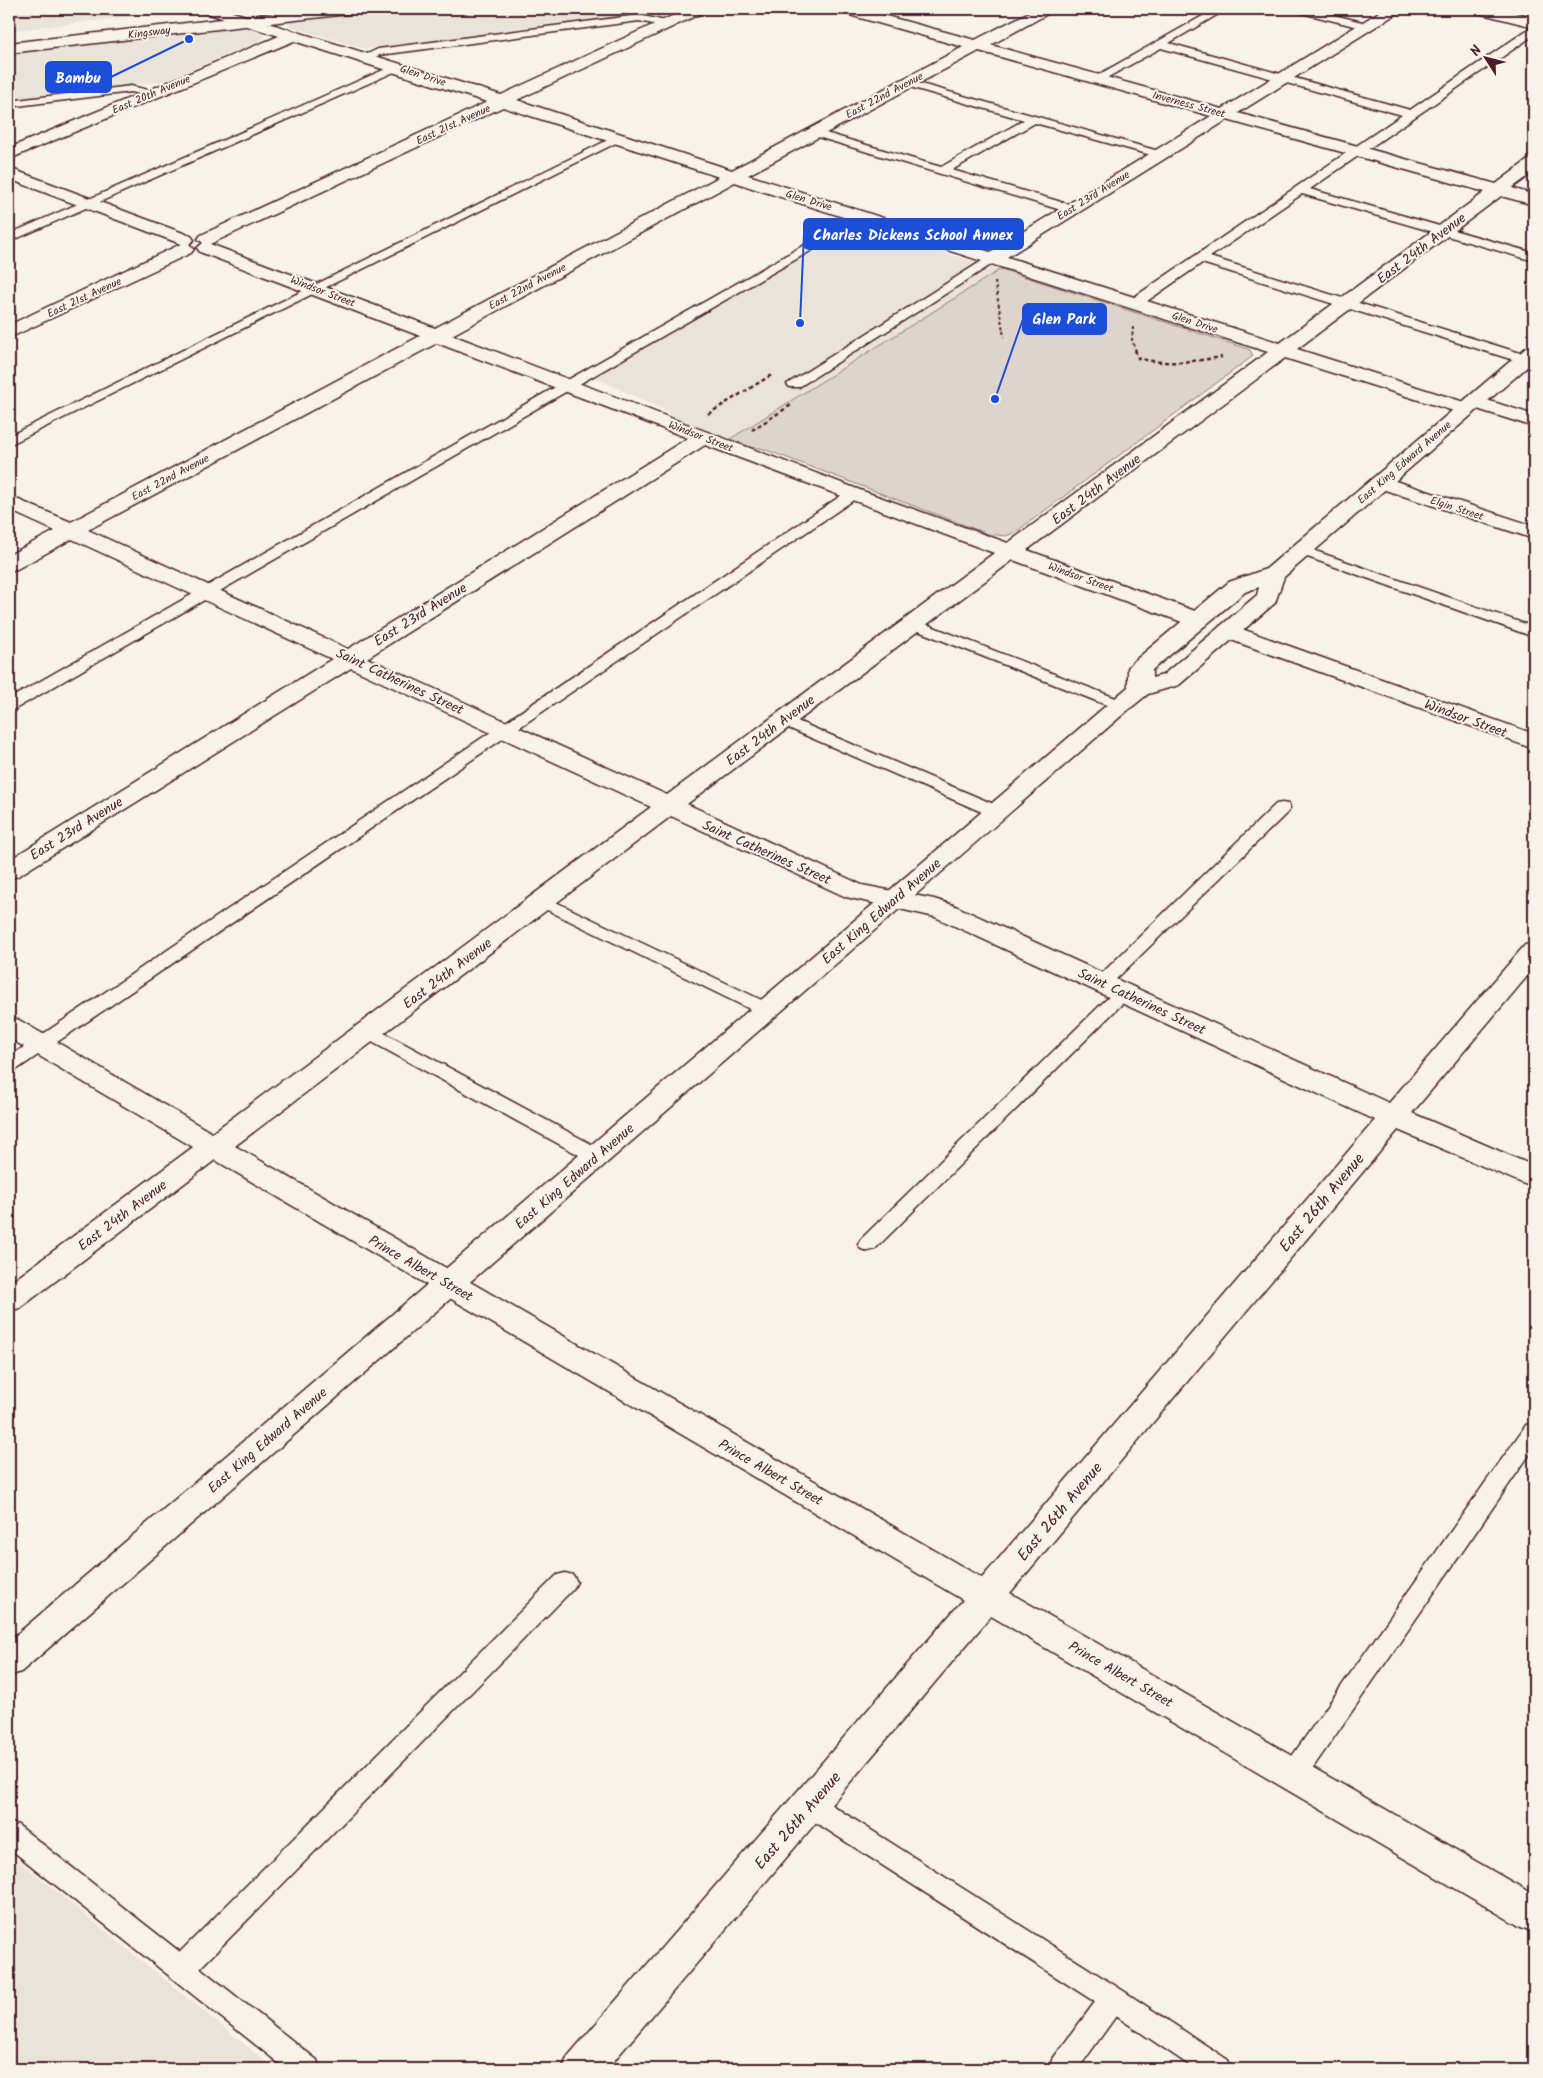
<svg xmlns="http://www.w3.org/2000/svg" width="1543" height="2078" font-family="Kalam,sans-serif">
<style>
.built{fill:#eae3da}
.green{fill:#ded4cc;stroke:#947a7c}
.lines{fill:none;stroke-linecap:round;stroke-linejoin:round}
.service-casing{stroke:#4a1f2b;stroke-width:3}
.minor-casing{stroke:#4a1f2b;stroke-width:3}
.secondary-casing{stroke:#4a1f2b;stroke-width:3}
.primary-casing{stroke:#4a1f2b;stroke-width:3}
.path-far1{stroke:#4a1f2b;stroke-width:2;stroke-dasharray:3 2.5;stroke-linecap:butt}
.path{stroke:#4a1f2b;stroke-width:2.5;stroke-dasharray:4 3;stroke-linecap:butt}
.service{fill:#f7f3e8;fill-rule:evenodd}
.minor{fill:#f7f3e8;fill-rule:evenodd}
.secondary{fill:#f7f3e8;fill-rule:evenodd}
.primary{fill:#f7f3e8;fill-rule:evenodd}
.labels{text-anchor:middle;stroke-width:4;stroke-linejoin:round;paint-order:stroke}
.far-street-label{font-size:11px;fill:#4a1f2b;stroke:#f7f3e8}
.street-label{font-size:14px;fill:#4a1f2b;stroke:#f7f3e8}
.near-street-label{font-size:16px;fill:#4a1f2b;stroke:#f7f3e8}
.leader{fill:none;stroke:#1d4ed8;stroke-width:2}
.callout-dot{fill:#1d4ed8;stroke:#f7f3e8;stroke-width:2}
.callout{fill:#1d4ed8;stroke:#1d4ed8;stroke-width:2}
.callout-label{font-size:15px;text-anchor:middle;font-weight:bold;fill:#fff}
</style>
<rect width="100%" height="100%" fill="#f7f3e8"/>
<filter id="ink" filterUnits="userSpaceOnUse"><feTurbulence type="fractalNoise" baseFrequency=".02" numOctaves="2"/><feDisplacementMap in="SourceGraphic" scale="10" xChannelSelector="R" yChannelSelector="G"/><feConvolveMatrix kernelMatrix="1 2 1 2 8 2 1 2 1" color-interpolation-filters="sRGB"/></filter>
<g filter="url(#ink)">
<!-- built -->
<path class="built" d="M9,9h167l-8,3 -159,19z
M390,9h290l-17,8 -16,-3 -281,35 -77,-23 2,-4 8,-3z
M235,27l12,1 15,5 3,4 -4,4 -98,40 -154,20v-47z
M850,226l151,43 -271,170 -58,-22 -5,-6 -74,-34z
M9,1853l266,216h-266z"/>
<!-- green -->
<path class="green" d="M1001,269l244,79 5,2 3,6 -237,176 -10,4 -18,-2 -227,-86h-8l-23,-9z"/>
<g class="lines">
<defs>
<path id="service" d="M1215,9h12l-58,34 241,67 120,-82 4,-1v8l-224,154 224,64v8l-232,-67 -92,63 320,99 2,3 -2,3h-10l-318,-99 -62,43h-10l-1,-3 1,-3 272,-185 -241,-67 -60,33h-8l-2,-2z
M1293,9h17l60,15 1,2 -5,3 -72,-18z
M639,15l31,7 1,2 -5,3 -27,-6 -259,34 -14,5 -5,-3 17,-8z
M397,64l4,1 1,2 -1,2 -392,173v-8z
M907,80l255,72 2,2 -6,3 -123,-34 -83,47 123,36 2,3 -6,4 -260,-78 -2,-2 6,-3 4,1 122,36 83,-47 -121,-35 -2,-2 2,-2z
M131,86l26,6 2,2 -6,3 -22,-5 -122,15v-6z
M616,136l6,3 -2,2 -611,304v-9z
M862,212l4,1 2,3 -2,3 -851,490 -6,2v-12z
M993,254l6,4 -2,3 -198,126h-10l-2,-3z
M853,490l5,1 2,3 -2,3 -842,573 -7,2v-15l839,-566z
M1301,546l233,81v10l-238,-84 -2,-3 2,-3z
M913,619l213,83 2,3 -2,3h-12l-206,-81 -3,-3 3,-3z
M783,715l220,93 2,4 -2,4h-12l-214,-93 -2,-3 2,-3z
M1282,803l6,1 2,4 -2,4 -179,174 -6,2 -6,-2 -3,-4 3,-4 179,-174z
M543,896l231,110 2,4 -2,4 -7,2 -7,-2 -223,-109 -3,-4 3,-4z
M1124,986l6,2 3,4 -3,4 -255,253 -7,2 -7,-2 -3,-5 3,-5 257,-251z
M368,1026l7,2 229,123 3,5 -3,5 -7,2 -7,-2 -229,-125 -2,-4 2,-4z
M1534,1423v25l-231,334 -9,3 -9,-3 -3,-8 3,-8 241,-341z
M565,1573l8,2 4,7 -4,7 -373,379 117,92 3,9h-34l-277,-221v-26l9,3 162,127 377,-377z
M810,1794l9,3 303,193 106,70 3,9h-36l-79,-53 -38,53h-29l3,-9 43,-58 -294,-189 -3,-8 3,-8z"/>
<path id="minor" d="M200,9h23l278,86 186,-86h20l-3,3 -187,88 215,70 231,-123 -124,-35 -3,-3h24l115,31 60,-31h19l-3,3 -60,33 231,64 162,-100h18l-3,3 -161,101 258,71 32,-24 6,-1v13l-22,16 22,7v10l-33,-9 -204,153 167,53 3,-4 7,-2 60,19v12l-57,-18 -3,4 -7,2 -7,-2 -175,-55 -258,192 179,65 3,5 -3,5 -8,2 -8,-2 -177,-65 -326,244 175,81 72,14 19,6 436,198 136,-158 9,-2v25l-122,145 122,53v22l-136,-58 -388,463 524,302v37l-13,-5 -530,-311 -384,453h-45l6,-13 395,-456 -748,-440 -195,148 -11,3v-27l184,-137 -184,-109v-21l10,3 193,113 439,-326 -300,-139 -333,208 -9,3v-19l323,-201 -260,-120 -55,30 -8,2v-16l46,-24 -46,-21v-14l62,26 349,-186 -220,-84 -3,-4 6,-5 -5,-4 3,-4 286,-133 -193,-61 -285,118v-11l270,-112 -76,-24zM979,51l232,65 -221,136 -242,-77zM503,107l216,70 -284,151 -225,-84zM1227,120l258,72 -205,151 -273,-86zM735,182l14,5 519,165 -260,191 -148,-53 -408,-155zM437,343l251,95 -340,211 -260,-119zM705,445l289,108 -327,242 -300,-137zM671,816l175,81 89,20 440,203 -393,458 -747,-432z
M1471,9h27l36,8v10l-60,-15z
M9,168l182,68 3,4 -5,4 5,5 -3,4 -182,85v-13l172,-81 -172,-65z
M1380,476l154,50v13l-161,-53 -3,-4 3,-4z
M1228,624l306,110v15l-314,-113 -3,-5 3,-5z"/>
<path id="secondary" d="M1534,345v16l-250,216 -9,26 -96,82 -31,9 -20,16 -1107,962 -12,4v-35l1119,-954v-19l4,-5 97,-81 37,-13 261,-222zM1259,587l-2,8 -94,80 -11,3v-8l93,-78z"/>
<path id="primary" d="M310,9h46l-3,3 -5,2 -339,39v-10z"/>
</defs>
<!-- service casing -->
<use href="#service" class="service-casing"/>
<!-- minor casing -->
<use href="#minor" class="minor-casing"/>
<!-- secondary casing -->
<use href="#secondary" class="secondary-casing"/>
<!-- primary casing -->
<use href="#primary" class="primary-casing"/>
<!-- path-far1 -->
<path class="path-far1" d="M995,282l9,55
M1133,327l-1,13 4,11"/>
<!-- path -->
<path class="path" d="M1135,350l3,8c28,8 56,3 84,-1
M708,414l65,-40
M752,430l39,-25"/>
<!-- service -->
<use href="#service" class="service"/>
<!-- minor -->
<use href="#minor" class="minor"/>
<!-- secondary -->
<use href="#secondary" class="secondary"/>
<!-- primary -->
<use href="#primary" class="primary"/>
</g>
</g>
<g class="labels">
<!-- far-street labels -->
<g class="far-street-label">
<text transform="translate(149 32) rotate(-7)" y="4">Kingsway</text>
<text transform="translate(423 75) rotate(18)" y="4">Glen Drive</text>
<text transform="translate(151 94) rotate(-23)" y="4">East 20th Avenue</text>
<text transform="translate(884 95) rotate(-28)" y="4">East 22nd Avenue</text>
<text transform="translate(1189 104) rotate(15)" y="4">Inverness Street</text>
<text transform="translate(453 124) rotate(-25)" y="4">East 21st Avenue</text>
<text transform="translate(1093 195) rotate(-32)" y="4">East 23rd Avenue</text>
<text transform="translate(809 200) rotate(17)" y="4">Glen Drive</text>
<text transform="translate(527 286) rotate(-28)" y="4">East 22nd Avenue</text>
<text transform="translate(323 291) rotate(21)" y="4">Windsor Street</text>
<text transform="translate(84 297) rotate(-25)" y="4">East 21st Avenue</text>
<text transform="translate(1195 322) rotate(18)" y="4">Glen Drive</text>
<text transform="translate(701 436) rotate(21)" y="4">Windsor Street</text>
<text transform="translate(1404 462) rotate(-41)" y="4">East King Edward Avenue</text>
<text transform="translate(170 477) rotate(-28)" y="4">East 22nd Avenue</text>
<text transform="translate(1457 508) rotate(18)" y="4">Elgin Street</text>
<text transform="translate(1081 577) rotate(20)" y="4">Windsor Street</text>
</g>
<!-- street labels -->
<g class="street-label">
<text transform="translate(1421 248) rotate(-37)" y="5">East 24th Avenue</text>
<text transform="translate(1096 489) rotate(-37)" y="5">East 24th Avenue</text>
<text transform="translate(420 614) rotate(-32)" y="5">East 23rd Avenue</text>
<text transform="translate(400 681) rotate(25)" y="5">Saint Catherines Street</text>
<text transform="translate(1466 718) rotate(20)" y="5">Windsor Street</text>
<text transform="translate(770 730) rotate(-37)" y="5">East 24th Avenue</text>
<text transform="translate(76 828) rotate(-32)" y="5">East 23rd Avenue</text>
<text transform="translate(767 852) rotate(24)" y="5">Saint Catherines Street</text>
<text transform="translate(881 911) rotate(-41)" y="5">East King Edward Avenue</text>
<text transform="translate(447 973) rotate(-37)" y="5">East 24th Avenue</text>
<text transform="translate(1142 1001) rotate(25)" y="5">Saint Catherines Street</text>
<text transform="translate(574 1176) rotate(-41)" y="5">East King Edward Avenue</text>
<text transform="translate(122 1215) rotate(-37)" y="5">East 24th Avenue</text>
<text transform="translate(421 1268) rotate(30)" y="5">Prince Albert Street</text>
<text transform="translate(267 1440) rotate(-41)" y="5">East King Edward Avenue</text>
<text transform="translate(771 1472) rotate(30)" y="5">Prince Albert Street</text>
<text transform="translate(1121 1674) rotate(30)" y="5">Prince Albert Street</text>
</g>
<!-- near-street labels -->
<g class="near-street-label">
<text transform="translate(1321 1202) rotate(-50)" y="6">East 26th Avenue</text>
<text transform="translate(1059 1511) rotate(-50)" y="6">East 26th Avenue</text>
<text transform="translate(797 1820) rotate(-49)" y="6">East 26th Avenue</text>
</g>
</g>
<!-- callouts -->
<path class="leader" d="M189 39L111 77M800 323L804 234M995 399L1023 319"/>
<g class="callout-dot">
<circle cx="189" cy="39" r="5"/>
<circle cx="800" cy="323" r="5"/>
<circle cx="995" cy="399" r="5"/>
</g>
<g class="callout">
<rect x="46" y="62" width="65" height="30" rx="5"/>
<rect x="804" y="219" width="219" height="30" rx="5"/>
<rect x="1023" y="304" width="83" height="30" rx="5"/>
</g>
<g class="callout-label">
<text x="78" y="83">Bambu</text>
<text x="913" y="240">Charles Dickens School Annex</text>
<text x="1064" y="324">Glen Park</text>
</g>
<!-- margin -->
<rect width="1543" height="2078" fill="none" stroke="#f7f3e8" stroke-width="30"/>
<rect x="15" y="15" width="1513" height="2048" fill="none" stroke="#4a1f2b" stroke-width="2" filter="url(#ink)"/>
<!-- north arrow -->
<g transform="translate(1486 58) rotate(306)" stroke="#f7f3e8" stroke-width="4" paint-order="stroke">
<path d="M0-4L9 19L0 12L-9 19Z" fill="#4a1f2b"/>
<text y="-8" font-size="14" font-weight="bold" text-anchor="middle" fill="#4a1f2b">N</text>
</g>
</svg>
